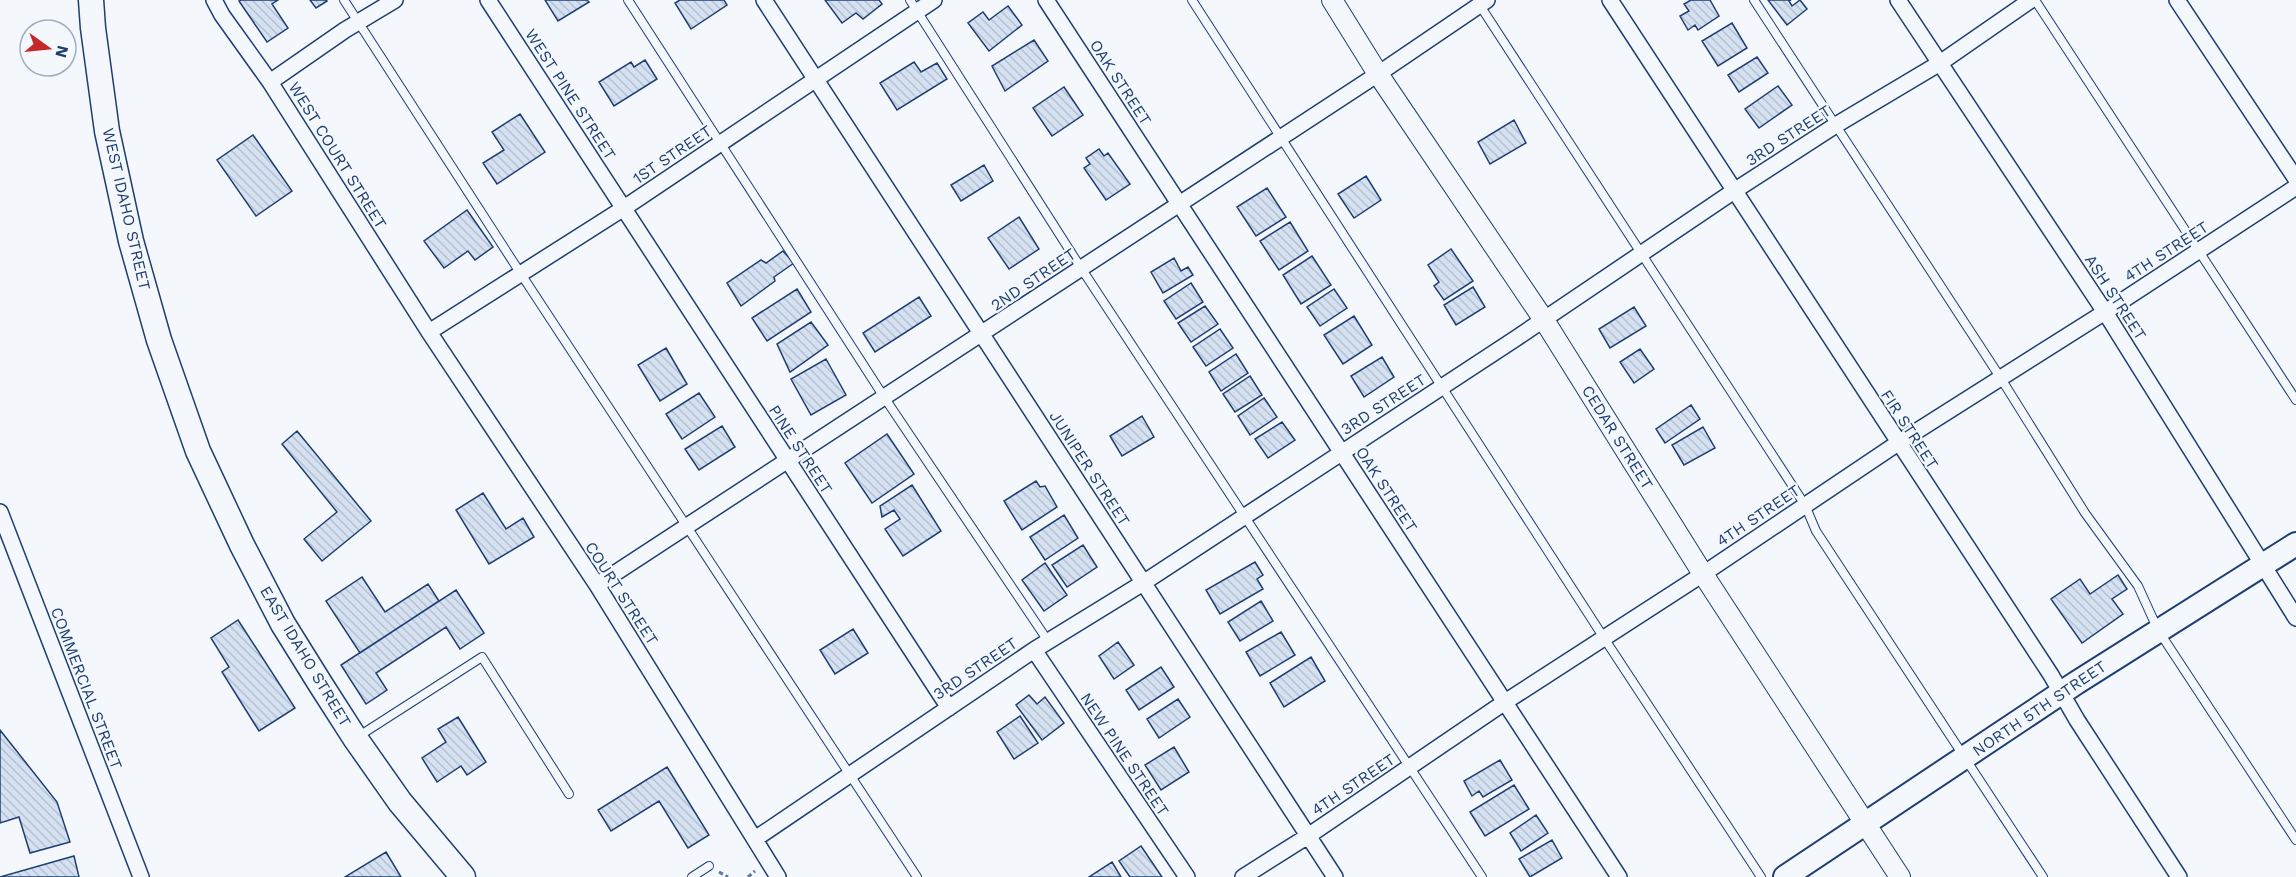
<svg xmlns="http://www.w3.org/2000/svg" width="2296" height="877" font-family="'Work Sans',sans-serif">
<style>
.building{fill:url(#building-back-hatch);stroke:#1d3f73;stroke-width:1.5}
.lines{fill:none;stroke-linecap:round;stroke-linejoin:round}
.service-casing{stroke:#1d3f73;stroke-width:10}
.minor-casing{stroke:#1d3f73;stroke-width:18}
.tertiary-casing{stroke:#1d3f73;stroke-width:22}
.secondary-casing{stroke:#1d3f73;stroke-width:26}
.primary-casing{stroke:#1d3f73;stroke-width:27}
.path{stroke:#5e769c;stroke-width:3;stroke-dasharray:4.5 3;stroke-linecap:butt}
.service{stroke:#f4f7fb;stroke-width:8}
.minor{stroke:#f4f7fb;stroke-width:15}
.tertiary{stroke:#f4f7fb;stroke-width:20}
.secondary{stroke:#f4f7fb;stroke-width:22}
.primary{stroke:#f4f7fb;stroke-width:24}
.labels{text-anchor:middle;stroke-width:4.5;stroke-linejoin:round;paint-order:stroke}
.street-label{font-size:16px;fill:#1d3f73;stroke:#f4f7fb}
</style>
<defs>
<pattern id="building-back-hatch" width="6" height="6" patternUnits="userSpaceOnUse" patternTransform="scale(1.5)"><rect width="6" height="6" fill="#d5e0f0"/><path d="M-1 5l2 2M0 0l6 6M5-1l2 2" fill="none" stroke="#b6c1d1"/></pattern>
</defs>
<rect width="100%" height="100%" fill="#f4f7fb"/>
<!-- building -->
<path class="building" d="M241,0h37l-6,4 16,24 -21,14 -28,-41z
M310,0h16l1,1 -11,7z
M545,0h42l2,2 -31,19z
M680,0h44l3,5 -36,24 -16,-26z
M825,0h54l3,4 -19,15 -7,-6 -14,10z
M1691,0h19l9,16 -21,14 -3,-5 -7,5 -8,-14 9,-5 -5,-7z
M1768,0h23l-2,1 3,5 8,-6 7,9 -20,16z
M1008,6l14,19 -33,26 -21,-28 15,-11 6,8z
M1732,23l15,25 -29,18 -16,-25z
M1034,40l14,21 -43,30 -13,-25z
M1757,57l11,16 -29,19 -11,-17z
M645,60l12,19 -43,27 -15,-24 32,-20 3,5z
M914,62l7,10 16,-9 10,16 -50,31 -17,-27z
M1778,86l14,19 -33,23 -14,-19z
M1064,87l19,28 -31,21 -19,-28z
M520,114l25,38 -48,32 -14,-21 21,-13 -12,-18z
M1514,120l12,23 -36,21 -12,-22z
M253,135l39,56 -36,25 -39,-56z
M1099,149l5,7 4,-3 22,31 -24,16 -22,-32 6,-4 -4,-6z
M984,165l9,16 -32,20 -10,-16z
M1366,176l15,24 -27,18 -16,-24z
M1267,188l19,29 -30,19 -19,-29z
M467,210l26,37 -18,13 -7,-9 -24,17 -20,-27z
M1019,217l20,32 -30,20 -21,-31z
M1290,222l18,29 -29,19 -19,-29z
M1451,249l22,32 -29,19 -10,-14 5,-4 -11,-17z
M783,251l11,12 -20,14 1,4 -34,25 -14,-23 34,-23 5,3z
M1312,256l19,29 -30,19 -18,-29z
M1174,258l7,13 7,-4 5,8 -30,18 -12,-21z
M1191,283l12,19 -27,17 -12,-18z
M1473,287l12,20 -29,18 -12,-20z
M797,289l14,23 -44,29 -15,-23z
M1334,289l13,19 -27,18 -13,-19z
M919,297l12,19 -56,36 -12,-19z
M1205,306l13,18 -27,18 -13,-19z
M1634,307l12,19 -36,22 -11,-19z
M1354,316l18,29 -29,19 -19,-29z
M811,322l17,23 -38,27 -13,-28z
M1220,329l13,19 -27,18 -13,-19z
M666,348l21,36 -27,17 -22,-36z
M1640,349l14,20 -20,14 -14,-21z
M1236,354l12,19 -27,18 -12,-19z
M1382,357l12,20 -30,20 -13,-21z
M826,359l20,36 -35,20 -20,-36z
M1250,376l12,19 -27,17 -12,-18z
M699,393l16,24 -33,22 -16,-25z
M1264,398l13,19 -27,18 -12,-19z
M1691,405l9,14 -35,24 -9,-14z
M1142,416l12,21 -32,19 -12,-20z
M1282,422l13,18 -27,18 -13,-19z
M722,426l13,21 -36,23 -14,-21z
M1703,427l12,21 -31,17 -12,-20z
M297,431l74,90 -49,40 -18,-22 33,-27 -55,-68z
M887,434l27,40 -42,29 -27,-40z
M1036,481l4,6 5,-1 12,21 -35,23 -18,-29z
M912,485l29,46 -38,25 -18,-27 15,-10 -6,-9 -12,7 -2,-11z
M483,493l23,36 17,-11 11,19 -45,27 -33,-54z
M1064,515l14,23 -33,22 -15,-23z
M1083,545l14,22 -30,20 -15,-22z
M1255,562l8,13 -6,4 6,10 -43,25 -14,-24z
M1045,563l22,32 -23,16 -22,-31z
M2118,575l9,14 -15,10 11,15 -41,29 -31,-44 29,-20 10,15z
M362,577l23,35 43,-28 11,17 -79,52 -34,-52z
M456,590l28,43 -24,16 -14,-22 -70,46 11,17 -21,14 -25,-39z
M1261,601l12,20 -33,20 -12,-19z
M238,620l57,88 -36,23 -37,-59 7,-5 -18,-29z
M853,629l15,24 -33,21 -15,-24z
M1281,632l14,23 -35,21 -14,-24z
M1118,642l16,23 -20,14 -15,-23z
M1311,657l14,24 -41,26 -14,-24z
M1161,667l13,20 -35,23 -13,-20z
M1029,695l8,9 8,-7 19,26 -22,17 -26,-35z
M1178,699l12,18 -31,21 -12,-19z
M1020,716l18,27 -24,16 -17,-27z
M458,717l28,45 -19,13 -6,-9 -24,16 -15,-24 24,-16 -8,-13z
M0,730l57,72 13,40 -40,11 -11,-36 -19,6z
M1174,747l15,25 -28,18 -16,-25z
M1500,760l12,20 -29,17 -4,-6 -7,5 -8,-15z
M667,767l42,68 -21,13 -29,-47 -48,30 -13,-21z
M1514,785l15,24 -44,27 -15,-24z
M1536,815l12,18 -27,18 -11,-18z
M1552,840l10,18 -32,19 -11,-18z
M1141,846l21,31h-32l-11,-16z
M386,852l15,25h-56z
M74,856l5,21h-79z
M1112,862l9,15h-32z"/>
<g class="lines">
<defs>
<path id="service" d="M344,0l177,274 396,603
M628,0l256,397 164,244
M910,0l171,268 401,609
M1192,0l412,638 157,239
M1754,0l246,377 85,136 53,73 20,44 138,210
M2035,0l261,400
M1479,4l326,501 11,26 227,346
M359,736l123,-79 87,137
M692,877l17,-11"/>
<path id="minor" d="M214,0l8,15 48,67 159,250 168,253 181,292
M488,0l461,708
M764,0l571,877
M1046,0l573,877
M1610,0l441,675 26,45 102,157
M1898,0l207,312 191,306
M2177,0l119,179
M270,82l75,-52 50,-30
M429,332l195,-124 310,-208
M0,512l141,365
M597,585l781,-511 109,-74
M1034,650l153,227
M755,839l279,-189 109,-67 372,-244 219,-148 102,-66 104,-62 91,-63
M1243,877l65,-41 197,-134 198,-128 195,-131 207,-131 191,-125"/>
<path id="tertiary" d="M1332,0l46,74 166,246 159,254 197,303"/>
<path id="secondary" d="M1785,877l291,-194 220,-139"/>
<path id="primary" d="M91,0l2,28 14,103 24,110 28,99 39,111 44,94 41,79 38,61 34,53 45,64 63,75"/>
</defs>
<!-- service casing -->
<use href="#service" class="service-casing"/>
<!-- minor casing -->
<use href="#minor" class="minor-casing"/>
<!-- tertiary casing -->
<use href="#tertiary" class="tertiary-casing"/>
<!-- secondary casing -->
<use href="#secondary" class="secondary-casing"/>
<!-- primary casing -->
<use href="#primary" class="primary-casing"/>
<!-- path -->
<path class="path" d="M719,872l9,5
M748,877l7,-6"/>
<!-- service -->
<use href="#service" class="service"/>
<!-- minor -->
<use href="#minor" class="minor"/>
<!-- tertiary -->
<use href="#tertiary" class="tertiary"/>
<!-- secondary -->
<use href="#secondary" class="secondary"/>
<!-- primary -->
<use href="#primary" class="primary"/>
</g>
<g class="labels">
<!-- street labels -->
<g class="street-label">
<text transform="translate(1121 82) rotate(57)" y="6">OAK STREET</text>
<text transform="translate(571 94) rotate(57)" y="6">WEST PINE STREET</text>
<text transform="translate(1788 135) rotate(-33)" y="6">3RD STREET</text>
<text transform="translate(672 154) rotate(-34)" y="6">1ST STREET</text>
<text transform="translate(338 155) rotate(58)" y="6">WEST COURT STREET</text>
<text transform="translate(127 209) rotate(77)" y="6">WEST IDAHO STREET</text>
<text transform="translate(2166 251) rotate(-33)" y="6">4TH STREET</text>
<text transform="translate(1033 279) rotate(-34)" y="6">2ND STREET</text>
<text transform="translate(2116 297) rotate(57)" y="6">ASH STREET</text>
<text transform="translate(1383 404) rotate(-33)" y="6">3RD STREET</text>
<text transform="translate(1910 429) rotate(57)" y="6">FIR STREET</text>
<text transform="translate(1618 437) rotate(58)" y="6">CEDAR STREET</text>
<text transform="translate(801 449) rotate(57)" y="6">PINE STREET</text>
<text transform="translate(1090 468) rotate(57)" y="6">JUNIPER STREET</text>
<text transform="translate(1387 489) rotate(57)" y="6">OAK STREET</text>
<text transform="translate(1758 515) rotate(-34)" y="6">4TH STREET</text>
<text transform="translate(622 593) rotate(57)" y="6">COURT STREET</text>
<text transform="translate(306 656) rotate(59)" y="6">EAST IDAHO STREET</text>
<text transform="translate(975 668) rotate(-34)" y="6">3RD STREET</text>
<text transform="translate(87 688) rotate(69)" y="6">COMMERCIAL STREET</text>
<text transform="translate(2039 708) rotate(-34)" y="6">NORTH 5TH STREET</text>
<text transform="translate(1125 754) rotate(56)" y="6">NEW PINE STREET</text>
<text transform="translate(1353 784) rotate(-34)" y="6">4TH STREET</text>
</g>
</g>
<!-- north arrow -->
<g transform="translate(48 48) rotate(105)"><circle r="28" fill="#f4f7fb" stroke="#9eadc5" stroke-width="1.5"/>
<path d="M0-4.5L10 22L0 15L-10 22Z" fill="#c62828"/>
<text y="-9" font-size="16" font-weight="bold" text-anchor="middle" fill="#1d3f73">N</text>
</g>
</svg>
